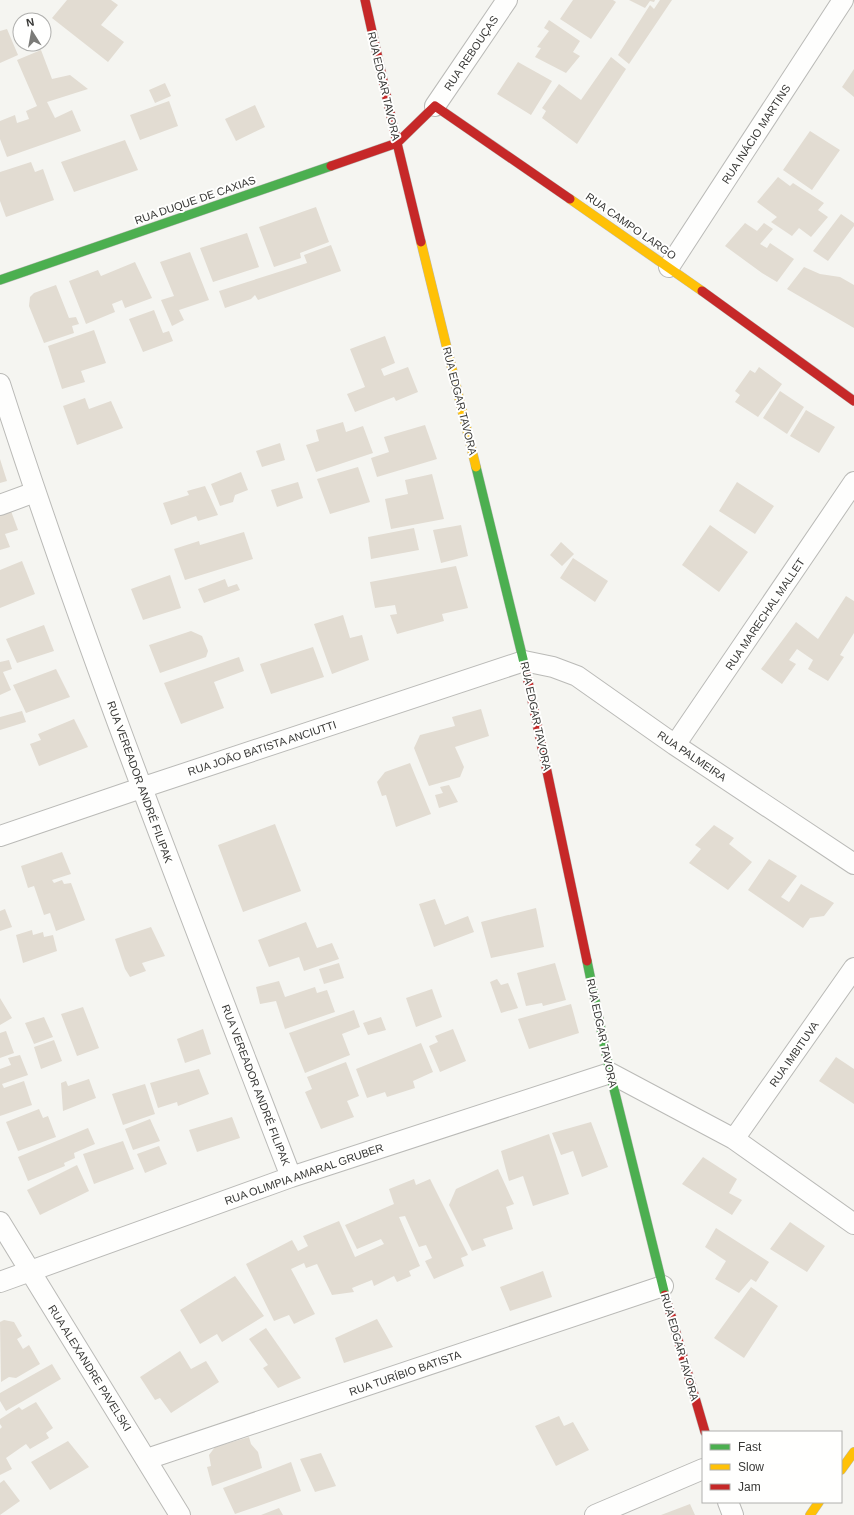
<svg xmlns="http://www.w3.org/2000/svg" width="854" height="1515" font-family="Arial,sans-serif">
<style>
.building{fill:#e2dcd2}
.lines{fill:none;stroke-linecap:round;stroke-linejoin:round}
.street-casing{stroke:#babab7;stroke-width:22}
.fast-casing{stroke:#babab7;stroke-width:10}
.slow-casing{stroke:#babab7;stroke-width:10}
.jam-casing{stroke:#babab7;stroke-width:10}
.street{stroke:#fefefd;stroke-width:20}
.fast{stroke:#4caf50;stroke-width:9}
.slow{stroke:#ffc107;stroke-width:9}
.jam{stroke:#c62828;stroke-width:9}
.labels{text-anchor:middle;stroke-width:4;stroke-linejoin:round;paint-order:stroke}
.street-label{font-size:11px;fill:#393937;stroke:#fffffe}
</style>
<rect width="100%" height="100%" fill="#f5f5f1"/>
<!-- building -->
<path class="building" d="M67,0h44l7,5 -17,20 23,17 -16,20 -56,-44z
M573,0h40l3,2 -25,37 -31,-20z
M629,0h26l-1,2 -4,-1 -5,7z
M660,0h12l-43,64 -11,-9 32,-50 4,4z
M549,20l31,21 -7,11 7,4 -14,17 -31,-16 6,-9 -4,-1 12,-16 -5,-3z
M7,29l11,26 -18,8v-32z
M41,50l11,29 18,-4 18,14 -41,13 8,16 17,-8 9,21 -74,26 -7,-18v-18l15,-6 2,8 12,-4 -3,-8 11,-5 -20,-46z
M611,57l15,12 -49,75 -35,-26 4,-7 -4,-3 17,-24 22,16z
M518,62l34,19 -21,34 -34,-21z
M854,69v28l-12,-10z
M165,83l6,13 -16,7 -6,-13z
M169,101l9,25 -38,14 -10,-25z
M255,105l10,22 -29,14 -11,-22z
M810,131l30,19 -28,40 -29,-20z
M125,140l13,30 -64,22 -13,-30z
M31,162l4,10 8,-3 11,31 -48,17 -6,-16v-29z
M778,177l12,9 3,-3 31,20 -6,7 10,7 -17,20 -12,-9 -7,8 -21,-14 6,-5 -20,-15z
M316,207l13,35 -29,11 1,5 -27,9 -15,-40z
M841,214l13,9v3l-26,35 -15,-10z
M745,223l12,8 7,-8 9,6 -13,15 7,4 3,-5 24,16 -17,23 -15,-9 -37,-27z
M247,233l12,34 -46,15 -13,-34z
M331,245l10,26 -83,29 -3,-5 -4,4 -26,9 -6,-17 88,-28 -3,-8z
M190,252l19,48 -30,10 5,10 -12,6 -11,-26 13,-4 -14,-34z
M135,262l17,36 -27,10 -3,-8 -10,4 3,8 -29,12 -17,-43 29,-11 3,6z
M804,267l16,7 20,3 14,8v43l-67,-39z
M56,285l13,33 7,-1 3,7 -7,2 2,7 -30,10 -15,-37 1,-9 4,-4z
M154,310l9,23 6,-2 4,10 -30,11 -14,-33z
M94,330l12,33 -25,8 4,11 -23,7 -14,-43z
M385,336l10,27 -14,6 3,7 24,-9 10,25 -22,9 -2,-4 -39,15 -8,-18 18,-7 -15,-38z
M759,367l23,17 -24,33 -23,-15 5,-7 -5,-4 15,-21 5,3z
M780,391l24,16 -17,27 -24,-16z
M85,398l4,11 22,-8 12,27 -46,17 -14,-39z
M806,410l29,17 -16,26 -29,-17z
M343,422l3,10 17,-6 10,27 -57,19 -10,-27 13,-4 -3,-11z
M425,425l12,34 -60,18 -6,-19 18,-6 -5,-15z
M280,443l5,17 -23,7 -6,-16z
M0,459l7,22 -7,2z
M358,467l12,35 -40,12 -13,-35z
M241,472l7,18 -13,5 -2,7 -13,4 -9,-22z
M432,474l12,45 -53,10 -6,-30 23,-5 -3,-14z
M298,482l5,16 -26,9 -6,-17z
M737,482l37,24 -19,28 -36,-23z
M205,486l13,29 -20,6 -2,-5 -25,9 -8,-22 26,-8 -2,-4z
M11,511l7,19 -13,4 5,13 -10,3v-36z
M461,525l7,31 -27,7 -8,-33z
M710,525l38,27 -29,40 -37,-27z
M414,528l5,22 -48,9 -3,-22z
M244,532l9,27 -68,21 -11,-31 25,-8 1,4z
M561,542l13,12 -12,12 -12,-11z
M573,558l35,23 -13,21 -35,-24z
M22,561l13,33 -35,14v-38z
M456,566l12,42 -26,6 2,7 -47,13 -7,-19 7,-1 -2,-9 -20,3 -5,-26z
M170,575l11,33 -38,12 -12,-31z
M225,579l3,8 9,-3 3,6 -36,13 -6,-14z
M846,596l8,5v32l-14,22 4,2 -16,24 -20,-12 5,-9 -16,-11 -8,11 7,4 -14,20 -21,-15 35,-47 22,17z
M343,615l7,23 12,-3 7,25 -37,14 -18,-50z
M44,625l10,26 -37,12 -11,-24z
M191,631l11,5 6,15 -2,6 -46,16 -11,-28z
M313,647l11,30 -53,17 -11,-30z
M239,657l5,14 -30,11 10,26 -43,16 -17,-41z
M9,660l3,9 -9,3 8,18 -11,5v-33z
M56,669l14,28 -44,16 -13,-28z
M481,709l8,27 -34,11 9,20 -4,10 -31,9 -15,-38 6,-13 35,-9 -3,-9z
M22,711l4,11 -26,8v-13z
M74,719l14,28 -49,19 -9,-22 11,-4 -3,-6z
M410,763l21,51 -35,13 -10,-32 -4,1 -5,-14 8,-10z
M449,785l9,17 -19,6 -4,-13 8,-2 -3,-6z
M275,824l26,67 -58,21 -25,-67z
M714,825l20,13 -5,6 23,18 -24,28 -39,-27 12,-14 -6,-4z
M62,852l9,22 -19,6 2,3 8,-3 2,4 7,-1 14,37 -29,11 -6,-18 -6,2 -10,-29 -6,2 -7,-22z
M769,859l28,17 -16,21 8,5 12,-18 33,19 -10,13 -14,2 -7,10 -55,-38z
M435,899l10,26 23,-9 6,16 -40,15 -15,-43z
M536,908l8,39 -53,11 -10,-36z
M5,909l7,18 -12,4v-20z
M306,922l11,26 15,-5 7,16 -35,12 -5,-14 -30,10 -11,-27z
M151,927l14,29 -23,7 4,8 -16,6 -5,-8 -10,-30z
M32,930l1,5 10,-3 1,5 9,-2 4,16 -34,12 -7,-28z
M339,963l5,15 -20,6 -5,-15z
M555,963l11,37 -23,6 -1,-3 -16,3 -9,-33z
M497,979l4,6 7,-2 10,25 -17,5 -11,-31z
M279,981l6,16 30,-10 2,6 10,-3 8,22 -50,17 -9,-28 -16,3 -4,-17z
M432,989l10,28 -26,10 -10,-29z
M0,998l12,20 -12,7z
M571,1004l8,29 -50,16 -11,-30z
M83,1007l16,41 -22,8 -16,-42z
M354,1010l6,17 -18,7 8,21 -45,18 -16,-40z
M44,1017l9,20 -19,7 -9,-21z
M381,1017l5,13 -18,5 -5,-12z
M203,1029l8,25 -26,9 -8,-24z
M453,1029l13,32 -26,11 -11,-26 9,-4 -3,-6z
M6,1031l8,22 -14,5v-25z
M54,1040l8,21 -21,8 -7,-22z
M421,1043l12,29 -20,9 2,7 -28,9 -2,-5 -18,6 -11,-29z
M20,1055l8,20 -26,9 2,4 20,-7 8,24 -32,11v-47l11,-4 -3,-7z
M836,1057l18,12v35l-35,-23z
M346,1062l13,34 -12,5 7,16 -33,12 -16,-37 7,-3 -5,-12z
M199,1069l10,25 -31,12 -1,-4 -19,6 -8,-25z
M89,1079l7,19 -33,13 -2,-28 5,-2 2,5z
M145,1084l10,30 -32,11 -11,-31z
M39,1109l4,9 5,-2 8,21 -38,14 -12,-29z
M232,1117l8,21 -43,14 -8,-22z
M150,1119l10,22 -27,9 -8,-21z
M591,1122l17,45 -26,10 -9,-26 -12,4 -9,-22z
M88,1128l7,16 -21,9 1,5 -11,5 1,3 -37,15 -10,-24z
M549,1134l20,60 -36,12 -10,-30 -14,5 -8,-30z
M123,1141l11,28 -40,15 -11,-30z
M159,1146l8,18 -22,9 -8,-19z
M703,1157l34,22 -8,14 13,7 -10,15 -50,-31z
M77,1165l12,26 -49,24 -13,-25z
M498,1169l16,35 -8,3 7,22 -30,10 3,7 -14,5 -23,-46 7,-16z
M414,1179l2,6 14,-6 38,76 -7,3 3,8 -30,13 -9,-18 7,-3 -6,-13 -7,2 -14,-31 -6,1 21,49 -11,5 2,5 -14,6 -3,-6 -20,10 -2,-6 -20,8 2,4 -22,3 -15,-31 -11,4 -2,-5 -13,6 24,45 -21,10 -5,-9 -15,6 -28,-57 46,-24 6,11 10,-5 -5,-10 36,-15 16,36 29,-13 -3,-5 -24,10 -12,-24 49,-21 -5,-15z
M790,1222l35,24 -18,26 -37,-23z
M716,1228l53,34 -13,20 -5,-3 -12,14 -24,-14 11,-18 -21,-14z
M543,1271l9,26 -42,14 -10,-24z
M235,1276l29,40 -42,26 -5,-8 -17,10 -20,-34z
M751,1287l27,19 -34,52 -30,-20z
M377,1319l16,28 -49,16 -9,-25z
M4,1320l10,2 8,14 -5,3 6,10 6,-4 11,19 -24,14 -7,-1 -8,5 -1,-60z
M266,1328l35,50 -23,10 -15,-20 5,-3 -19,-26z
M180,1351l11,18 15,-8 13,21 -48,31 -11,-15 -5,2 -15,-23z
M52,1364l9,15 -55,32 -6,-10v-8z
M36,1402l17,26 -7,5 3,5 -19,11 -4,-5 -20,14 6,11 -12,6v-46l2,-2 -2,-3v-5l19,-12 3,3z
M559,1416l5,10 9,-4 16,28 -33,16 -21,-40z
M249,1437l2,7 7,8 4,16 -50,18 -5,-19 4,-1 -2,-11 6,-8z
M68,1441l21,26 -39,23 -19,-28z
M321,1453l15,33 -21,6 -15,-33z
M291,1462l10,29 -66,23 -12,-26z
M4,1480l16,21 -20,14v-32z
M690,1504l5,11h-34z
M279,1508l4,7h-22z"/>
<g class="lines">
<defs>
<path id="street" d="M435,106l72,-106
M669,267l174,-267
M0,384c86,268 190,530 291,793
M0,505l35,-13
M675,745l179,-263
M0,836l141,-48 383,-127 29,6 24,9 98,69 179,119
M734,1139l120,-171
M0,1222l180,293
M0,1282l291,-105 319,-104 124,66 120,85
M147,1459l516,-173
M728,1502l5,13
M595,1515l108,-46"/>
<path id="fast" d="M0,280l331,-114
M476,467l49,200
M587,961l23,112 55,222"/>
<path id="slow" d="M570,199l132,92
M421,242l55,225
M841,1470l13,-18
M810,1515l9,-13"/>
<path id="jam" d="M365,0l32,143 24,99
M331,166l66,-23 38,-37 135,93
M702,291l152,110
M525,667l62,294
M665,1295l40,137"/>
</defs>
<!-- street casing -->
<use href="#street" class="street-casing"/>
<!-- fast casing -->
<use href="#fast" class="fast-casing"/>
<!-- slow casing -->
<use href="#slow" class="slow-casing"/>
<!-- jam casing -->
<use href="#jam" class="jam-casing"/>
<!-- street -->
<use href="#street" class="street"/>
<!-- fast -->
<use href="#fast" class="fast"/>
<!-- slow -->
<use href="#slow" class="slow"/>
<!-- jam -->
<use href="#jam" class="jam"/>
</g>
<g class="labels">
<!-- street labels -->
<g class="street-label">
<text transform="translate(471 53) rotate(-56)" y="4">RUA REBOUÇAS</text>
<text transform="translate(384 86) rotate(77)" y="4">RUA EDGAR TAVORA</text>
<text transform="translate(756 134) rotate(-57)" y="4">RUA INÁCIO MARTINS</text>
<text transform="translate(195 200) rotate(-19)" y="4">RUA DUQUE DE CAXIAS</text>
<text transform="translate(631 226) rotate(35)" y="4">RUA CAMPO LARGO</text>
<text transform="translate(460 401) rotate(76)" y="4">RUA EDGAR TAVORA</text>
<text transform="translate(765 614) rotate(-56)" y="4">RUA MARECHAL MALLET</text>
<text transform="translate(536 716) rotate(78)" y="4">RUA EDGAR TAVORA</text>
<text transform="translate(262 748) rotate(-18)" y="4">RUA JOÃO BATISTA ANCIUTTI</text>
<text transform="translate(692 756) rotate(34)" y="4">RUA PALMEIRA</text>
<text transform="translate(140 782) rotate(70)" y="4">RUA VEREADOR ANDRÉ FILIPAK</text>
<text transform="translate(602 1033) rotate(78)" y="4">RUA EDGAR TAVORA</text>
<text transform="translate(794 1054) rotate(-55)" y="4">RUA IMBITUVA</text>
<text transform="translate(256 1085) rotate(69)" y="4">RUA VEREADOR ANDRÉ FILIPAK</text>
<text transform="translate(304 1174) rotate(-19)" y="4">RUA OLIMPIA AMARAL GRUBER</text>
<text transform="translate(680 1347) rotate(74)" y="4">RUA EDGAR TAVORA</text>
<text transform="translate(90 1368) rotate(58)" y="4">RUA ALEXANDRE PAVELSKI</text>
<text transform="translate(405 1373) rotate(-19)" y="4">RUA TURÍBIO BATISTA</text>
</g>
</g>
<!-- legend -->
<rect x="702" y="1431" width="140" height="72" fill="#fffffe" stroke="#b0b0ae"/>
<rect x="710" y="1444" width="20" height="6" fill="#4caf50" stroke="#b0b0ae"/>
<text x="738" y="1451" font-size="12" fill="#393937">Fast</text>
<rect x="710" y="1464" width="20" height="6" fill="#ffc107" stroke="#b0b0ae"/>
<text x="738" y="1471" font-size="12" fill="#393937">Slow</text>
<rect x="710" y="1484" width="20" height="6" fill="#c62828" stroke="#b0b0ae"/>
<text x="738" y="1491" font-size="12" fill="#393937">Jam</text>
<!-- north arrow -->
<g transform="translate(32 32) rotate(349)"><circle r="19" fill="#fffffe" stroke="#b0b0ae"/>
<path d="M0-3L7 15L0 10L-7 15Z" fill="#7b7b78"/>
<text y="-6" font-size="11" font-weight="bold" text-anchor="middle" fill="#393937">N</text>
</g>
</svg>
